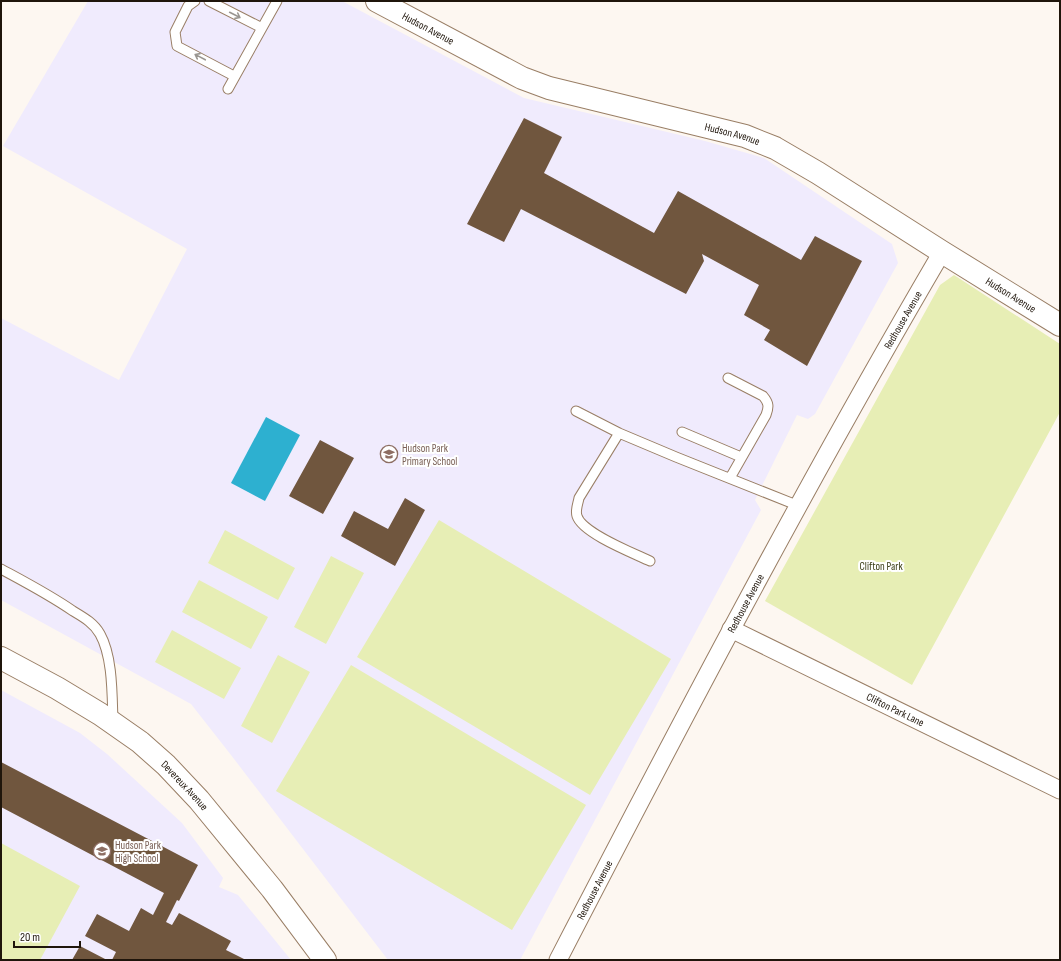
<svg xmlns="http://www.w3.org/2000/svg" width="1061" height="961" font-family="'Sofia Sans Condensed',sans-serif">
<style>
.education{fill:#f0ebfd}
.green{fill:#e7eeb5}
.water{fill:#2db0d0}
.building{fill:#70563e}
.lines{fill:none;stroke-linecap:round;stroke-linejoin:round}
.service-casing{stroke:#997e65;stroke-width:11}
.minor-casing{stroke:#997e65;stroke-width:19}
.tertiary-casing{stroke:#997e65;stroke-width:24}
.secondary-casing{stroke:#997e65;stroke-width:24}
.service{stroke:#fff;stroke-width:9}
.minor{stroke:#fff;stroke-width:17}
.tertiary{stroke:#fff;stroke-width:22}
.secondary{stroke:#fff;stroke-width:22}
.oneway{stroke:#9a9691}
.labels{text-anchor:middle;stroke-width:4;stroke-linejoin:round;paint-order:stroke}
.street-label{font-size:11px;fill:#1f150b;stroke:#fff}
.education-label{font-size:11px;fill:#785e54;stroke:#fff;text-anchor:start}
.park-label{font-size:11px;fill:#383b14;stroke:#fff}
</style>
<rect width="100%" height="100%" fill="#fdf7f1"/>
<!-- education -->
<path class="education" d="M88,1h254l182,97 181,43 59,17 128,86 6,19 -83,151 -7,5 -11,-4 -42,85 6,10 -241,450h-132l-157,-205 -40,-51 -190,-104v-282l118,62 68,-131 -184,-103z
M1,690l79,43 27,21 75,69 41,55 -4,9 19,8 53,65h-290z"/>
<!-- green -->
<path class="green" d="M954,275l106,69v68l-148,273 -147,-84 175,-316z
M439,520l232,139 -81,136 -233,-138z
M225,530l70,38 -17,32 -70,-37z
M331,556l33,17 -38,71 -32,-17z
M199,580l69,37 -17,32 -69,-37z
M172,630l69,38 -17,31 -69,-37z
M278,655l32,17 -38,71 -31,-17z
M351,665l235,140 -74,125 -236,-139z
M1,843l79,43 -40,74h-39z"/>
<!-- water -->
<path class="water" d="M266,417l34,18 -35,66 -34,-18z"/>
<!-- building -->
<path class="building" d="M524,118l38,19 -18,36 110,60 24,-42 123,69 14,-24 47,25 -55,105 -43,-26 6,-10 -26,-15 15,-30 -57,-31 2,7 -18,33 -165,-85 -17,33 -37,-18z
M320,440l34,18 -31,56 -34,-18z
M405,498l20,12 -30,56 -54,-30 13,-25 34,18z
M1,762l197,103 -19,36 -2,-1 -11,22 6,3 7,-12 52,28 -5,9 20,10h-134l4,-8 -31,-16 12,-22 32,17 12,-23 12,7 11,-22 -163,-86z
M80,946l27,14h-35z"/>
<g class="lines">
<defs>
<path id="service" d="M195,1l-7,5 -13,26 2,14 57,30
M209,1l53,27
M228,89l49,-88
M728,378l35,18c6,7 6,11 3,19l-36,63
M576,411l43,22 57,24 123,49
M682,432l59,25
M619,433l-40,65c-1,6 -4,12 -2,18 5,17 56,37 73,45
M1,569c24,13 49,26 72,42 10,6 21,12 27,23 13,23 12,62 13,88"/>
<g id="minor">
<path id="s1" d="M731,629l329,161"/>
<path id="s2" d="M558,960c123,-238 248,-476 384,-708"/>
</g>
<g id="tertiary">
<path id="s3" d="M377,1l145,77 27,10 196,48 30,12 43,25 124,79 118,73"/>
</g>
<g id="secondary">
<path id="s4" d="M1,658l56,30 43,26 40,28 26,23 33,35 73,89 53,71"/>
</g>
</defs>
<!-- service casing -->
<use href="#service" class="service-casing"/>
<!-- minor casing -->
<use href="#minor" class="minor-casing"/>
<!-- tertiary casing -->
<use href="#tertiary" class="tertiary-casing"/>
<!-- secondary casing -->
<use href="#secondary" class="secondary-casing"/>
<!-- service -->
<use href="#service" class="service"/>
<!-- minor -->
<use href="#minor" class="minor"/>
<!-- tertiary -->
<use href="#tertiary" class="tertiary"/>
<!-- secondary -->
<use href="#secondary" class="secondary"/>
</g>
<!-- one-way arrows -->
<defs><path id="oneway-shaft" d="M-6 0H5M1.5-3L5.5 0L1.5 3" fill="none" stroke-width="1.6" stroke-linecap="round" stroke-linejoin="round"/></defs>
<g class="oneway">
<use href="#oneway-shaft" transform="translate(235 15) rotate(27)"/>
<use href="#oneway-shaft" transform="translate(200 57) rotate(-152)"/>
</g>
<!-- icons -->
<defs>
<symbol id="school-ring" viewBox="-11 -11 22 22"><circle r="9.5" fill="#fff" stroke="#8d6e63" stroke-width="1.5"/><path d="M0-5L7-2L0 1L-7-2ZM-4 1L0 2.5L4 1V4Q0 6-4 4Z" fill="#8d6e63"/></symbol>
</defs>
<g fill-rule="evenodd">
<use href="#school-ring" x="379" y="444" width="20" height="20"/>
<use href="#school-ring" x="92" y="841" width="20" height="20"/>
</g>
<g class="labels">
<!-- street labels -->
<g class="street-label">
<text dy="4" stroke="none"><textPath href="#s3" startOffset="58">Hudson Avenue</textPath></text>
<text dy="4" stroke="none"><textPath href="#s3" startOffset="382">Hudson Avenue</textPath></text>
<text dy="4" stroke="none"><textPath href="#s3" startOffset="705">Hudson Avenue</textPath></text>
<text dy="4" stroke="none"><textPath href="#s2" startOffset="727">Redhouse Avenue</textPath></text>
<text dy="4" stroke="none"><textPath href="#s2" startOffset="403">Redhouse Avenue</textPath></text>
<text dy="4" stroke="none"><textPath href="#s1" startOffset="183">Clifton Park Lane</textPath></text>
<text dy="4" stroke="none"><textPath href="#s4" startOffset="225">Devereux Avenue</textPath></text>
<text dy="4" stroke="none"><textPath href="#s2" startOffset="79">Redhouse Avenue</textPath></text>
</g>
<!-- education labels -->
<g class="education-label">
<text x="402" y="452">Hudson Park<tspan x="402" dy="13">Primary School</tspan></text>
<text x="115" y="849">Hudson Park<tspan x="115" dy="13">High School</tspan></text>
</g>
<!-- park labels -->
<g class="park-label">
<text x="881" y="570">Clifton Park</text>
</g>
</g>
<!-- border -->
<rect width="1061" height="961" fill="none" stroke="#1f150b" stroke-width="4"/>
<!-- scale -->
<path d="M14 941v6h66v-6" fill="none" stroke="#1f150b" stroke-width="2"/>
<text x="20" y="941" font-size="12" fill="#1f150b" stroke="#ffffff" stroke-width="3" paint-order="stroke">20 m</text>
</svg>
